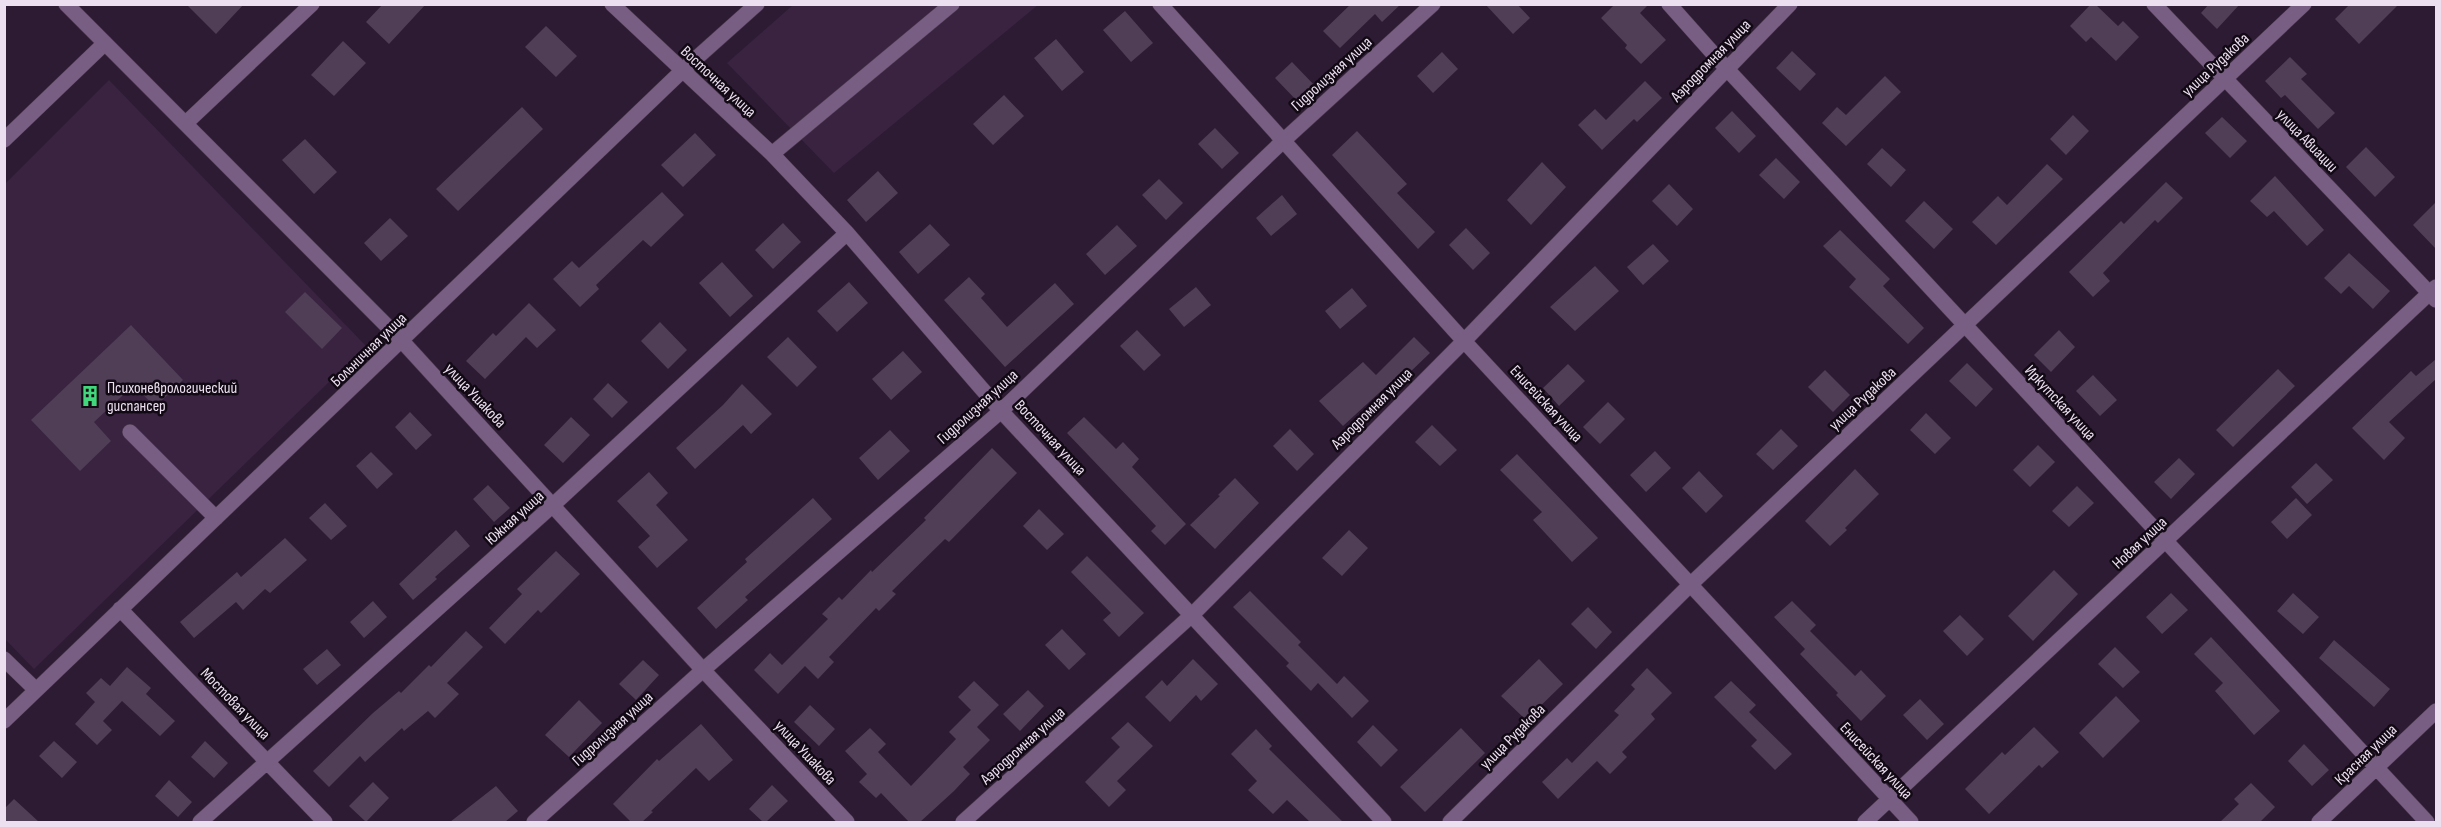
<svg xmlns="http://www.w3.org/2000/svg" width="2441" height="827" font-family="'Sofia Sans Condensed',sans-serif">
<style>
.built{fill:#392341}
.building{fill:#503d56}
.lines{fill:none;stroke-linecap:round;stroke-linejoin:round}
.minor-casing{stroke:#48374d;stroke-width:16}
.minor{stroke:#795e83;stroke-width:15}
.labels{text-anchor:middle;stroke-width:5;stroke-linejoin:round;paint-order:stroke}
.street-label{font-size:16px;fill:#ece0f0;stroke:#110913}
.poi-label{font-size:16px;fill:#ece0f0;stroke:#110913;text-anchor:start}
</style>
<rect width="100%" height="100%" fill="#2d1b33"/>
<!-- built -->
<path class="built" d="M793,5h245l-204,168 -107,-110z
M109,80l257,266 -332,323 -29,-30v-455z"/>
<!-- building -->
<path class="building" d="M186,4h58l-28,30z
M383,4h43l-37,40 -23,-22z
M1351,4h50l-19,18 -7,-8 -35,34 -17,-17z
M1485,4h32l13,14 -17,16z
M1615,4h34l-9,9 26,27 -25,24 -16,-16 2,-3 -26,-27z
M2091,4h4l23,22 5,-5 16,16 -23,24 -25,-24 -5,5 -16,-16z
M2209,4h31l-23,25 -16,-16z
M2350,4h49l-40,40 -24,-25z
M1125,11l28,32 -22,19 -28,-32z
M546,26l31,30 -21,21 -31,-30z
M1056,39l28,33 -22,19 -28,-33z
M343,41l23,22 -32,33 -23,-21z
M1792,51l24,23 -16,17 -24,-23z
M1442,52l16,17 -25,24 -16,-17z
M2290,57l17,17 -6,5 34,34 -17,16 -33,-34 -4,3 -16,-17z
M1292,62l24,25 -17,16 -24,-25z
M1885,76l16,16 -55,54 -24,-23 15,-16 9,8z
M1645,81l17,17 -25,24 -3,-3 -32,31 -24,-25 17,-16 11,11z
M1004,95l20,21 -31,29 -20,-21z
M522,107l21,22 -85,82 -22,-22z
M1732,111l24,25 -17,17 -24,-25z
M2073,115l16,16 -23,24 -16,-16z
M2222,117l25,24 -17,17 -25,-25z
M1215,128l24,25 -17,16 -24,-25z
M1357,131l50,53 -10,9 38,39 -17,17 -86,-94z
M695,133l21,22 -33,32 -22,-22z
M305,139l32,33 -23,22 -32,-34z
M2366,147l29,30 -20,20 -29,-30z
M1882,148l24,22 -15,17 -24,-23z
M1776,158l24,24 -16,17 -25,-24z
M1542,162l24,25 -35,38 -24,-25z
M2047,164l16,15 -67,66 -24,-23 26,-26 9,9z
M878,171l20,22 -32,29 -19,-22z
M2275,176l49,54 -17,16 -33,-35 -7,6 -17,-16z
M1159,179l24,24 -17,17 -24,-25z
M2166,182l17,16 -25,25 -3,-3 -52,53 7,8 -17,16 -24,-25 52,-51 3,3z
M1669,184l24,25 -16,17 -25,-25z
M662,192l22,23 -33,32 -8,-7 -47,45 3,4 -19,18 -27,-28 19,-18 7,7z
M1282,195l15,19 -26,22 -15,-18z
M1924,201l29,28 -19,20 -29,-28z
M2436,202v47l-23,-24z
M390,218l18,18 -27,25 -17,-18z
M783,223l18,19 -28,27 -18,-19z
M930,224l20,21 -32,29 -19,-22z
M1117,225l20,21 -32,29 -19,-21z
M1466,228l24,25 -17,17 -24,-25z
M1840,230l50,49 -7,7 41,42 -16,16 -59,-57 7,-8 -33,-33z
M1653,244l16,17 -26,24 -16,-18z
M2349,253l41,38 -17,18 -24,-23 -8,8 -17,-16z
M722,262l31,34 -23,21 -31,-34z
M1595,266l24,25 -44,40 -25,-24z
M969,277l16,17 -4,4 26,29 48,-44 19,21 -69,63 -61,-67z
M849,282l19,21 -31,29 -20,-21z
M1196,287l15,18 -27,22 -15,-18z
M1352,288l15,18 -27,23 -15,-18z
M305,292l37,36 -20,21 -37,-37z
M529,303l27,27 -19,18 -11,-11 -41,42 -19,-18 27,-28 3,3z
M660,322l27,28 -19,19 -27,-28z
M131,325l52,55 -28,27 -21,-22 -40,37 17,19 -31,30 -49,-51z
M1137,330l24,25 -17,16 -24,-25z
M2059,330l16,17 -24,25 -17,-17z
M788,337l29,30 -20,20 -30,-30z
M1414,337l16,16 -23,22 -4,-4 -60,55 -24,-25 44,-39 13,13z
M903,351l19,21 -31,28 -19,-21z
M2436,359v20l-47,43 16,16 -21,22 -32,-32 59,-57 5,5z
M1967,363l26,26 -17,18 -27,-26z
M1568,364l17,17 -26,25 -16,-18z
M2278,369l17,17 -62,61 -17,-17z
M1825,370l25,25 -17,17 -25,-25z
M2093,375l24,25 -17,16 -24,-25z
M608,383l20,19 -16,16 -19,-19z
M742,384l30,30 -21,20 -8,-9 -48,44 -19,-21 47,-43z
M1608,402l17,17 -25,25 -17,-17z
M410,412l22,23 -16,15 -21,-23z
M1926,413l25,25 -16,16 -25,-24z
M571,417l19,18 -27,28 -19,-18z
M1084,417l32,32 7,-7 16,17 -7,8 54,57 -21,21 -14,-14 5,-5 -89,-93z
M1432,425l25,25 -17,16 -25,-24z
M1290,429l24,25 -17,17 -24,-25z
M1781,429l17,17 -25,24 -17,-16z
M890,430l20,21 -32,29 -19,-22z
M2038,445l17,17 -25,25 -17,-17z
M992,448l25,25 -68,69 -4,-3 -53,52 4,3 -17,17 -3,-3 -47,49 5,5 -16,17 -13,-13 -27,28 -24,-24 16,-17 12,12 46,-46 -6,-5 17,-17 3,3 29,-30 1,2 54,-52 -2,-2z
M1655,451l16,17 -25,24 -16,-17z
M371,452l22,22 -16,15 -21,-23z
M1517,454l81,84 -26,24 -39,-42 9,-8 -42,-42z
M2179,458l16,16 -24,25 -17,-17z
M2316,463l17,17 -26,24 -16,-17z
M1855,469l24,25 -34,34 2,2 -17,16 -25,-25z
M1699,471l24,25 -17,17 -24,-25z
M649,472l19,21 -12,12 32,35 -31,28 -19,-21 12,-11 -33,-35z
M1235,478l24,25 -44,46 -25,-24 30,-29 -2,-1z
M488,485l22,23 -16,14 -21,-23z
M2077,486l17,17 -25,24 -17,-16z
M813,498l19,21 -87,78 3,3 -32,29 -19,-21 50,-46 -2,-3z
M2296,498l16,17 -25,24 -16,-17z
M325,503l22,23 -16,14 -22,-22z
M1039,509l25,25 -17,16 -24,-24z
M456,530l14,16 -35,31 2,2 -24,21 -14,-16z
M1349,530l19,18 -26,28 -20,-18z
M285,538l22,22 -37,33 -5,-4 -22,21 -7,-8 -42,36 -14,-16 57,-50 4,5z
M556,551l24,23 -39,39 -3,-3 -33,34 -16,-16 33,-34 -5,-5z
M1087,556l57,57 -25,24 -16,-17 8,-7 -40,-41z
M2054,570l24,24 -45,47 -25,-25z
M1250,591l51,51 -3,3 39,39 7,-8 25,25 -17,17 -34,-35 -7,8 -25,-25 3,-3 -56,-56z
M2171,593l17,17 -26,24 -16,-17z
M2293,593l26,24 -16,17 -26,-23z
M373,601l14,16 -23,21 -14,-16z
M1792,601l24,24 -6,6 45,45 6,-6 25,26 -25,25 -25,-26 2,-2 -38,-39 5,-5 -31,-32z
M1588,607l24,25 -16,17 -25,-25z
M1960,615l24,24 -17,17 -24,-25z
M1062,629l24,25 -17,16 -24,-25z
M466,631l17,16 -36,36 12,11 -24,24 -7,-7 -24,20 -2,-3 -37,34 -5,-6 -31,31 -16,-16 60,-58 26,-22 2,2 28,-28 2,2z
M2211,637l69,74 -26,24 -39,-44 8,-8 -29,-29z
M2334,640l56,49 -16,18 -55,-49z
M2115,647l25,25 -17,16 -25,-24z
M327,649l14,16 -24,20 -14,-16z
M1193,659l25,25 -17,17 -5,-6 -26,27 -25,-25 17,-17 5,6z
M1539,659l24,25 -37,36 -25,-24z
M643,660l16,15 -23,25 -17,-16z
M127,667l24,21 -5,6 29,27 -15,15 -38,-35 -19,20 9,9 -15,15 -22,-21 20,-22 -9,-9 15,-15 9,8z
M1647,668l25,25 -21,21 4,5 -33,33 5,5 -17,17 -13,-13 -39,38 -16,-17 25,-24 5,5 47,-48 -5,-4 21,-22 -4,-4z
M974,681l25,24 -22,22 13,13 -27,27 7,7 -16,17 -34,31h-11l-28,-29 -5,5 -17,-16 8,-8 -22,-23 25,-23 16,16 -8,8 33,34 45,-47 -7,-7 22,-22 -13,-13z
M1731,681l25,24 -7,7 43,42 -17,16 -24,-24 6,-6 -43,-43z
M1028,690l16,16 -24,25 -17,-17z
M2116,696l24,25 -37,37 -24,-25z
M1920,699l24,25 -17,16 -24,-25z
M579,700l23,23 -33,34 -24,-22z
M810,705l25,24 -16,17 -25,-24z
M1128,722l25,24 -36,35 9,9 -17,17 -24,-25 35,-35 -9,-9z
M701,724l32,36 -24,21 -13,-13 -45,43 2,1 -11,10h-11l-18,-18 44,-45 2,2z
M1373,725l25,25 -17,17 -24,-25z
M2034,727l25,25 -17,16 -3,-3 -50,49 -24,-25 37,-37 3,3z
M1461,728l24,25 -60,59 -25,-25z
M1256,729l16,17 -3,3 74,73h-33l-23,-22 -14,14 -25,-24 9,-9 -26,-27z
M54,741l23,21 -15,16 -23,-22z
M205,741l23,22 -14,15 -23,-21z
M2304,744l25,26 -17,16 -24,-25z
M169,780l23,22 -14,15 -23,-21z
M373,782l16,16 -23,24 -17,-16z
M2251,783l24,24 -15,15h-40l19,-18 -5,-5z
M772,785l16,16 -22,21h-3l-14,-13z
M496,786l22,25 -13,11h-55z
M14,799l25,23h-35v-13z"/>
<g class="lines">
<defs>
<path id="minor" d="M66,4l336,337 301,329 144,152
M612,4l160,150 75,79 154,178 383,411
M1160,4l304,337 447,481
M1669,4l57,64 701,754
M2154,4l282,296
M186,123l126,-119
M4,140l101,-97
M772,154l180,-150
M130,432l86,86
M120,609l205,213
M4,659l32,31
M4,721l678,-650 75,-67
M200,822l353,-317 294,-272
M534,822l169,-152 298,-259 282,-270 150,-137
M963,822l230,-208 271,-273 326,-337
M1450,822l241,-238 613,-580
M1865,822l571,-535
M2319,822l117,-111"/>
</defs>
<!-- minor casing -->
<use href="#minor" class="minor-casing"/>
<!-- minor -->
<use href="#minor" class="minor"/>
</g>
<!-- icons -->
<defs>
<symbol id="building-bare" viewBox="-9 -9 18 18"><path d="M-4-6H4V6H1V3H-1V6H-4ZM-2.5-4.3h1.7v1.8h-1.7ZM.8-4.3h1.7v1.8H.8ZM-2.5-1h1.7V.8h-1.7ZM.8-1h1.7V.8H.8Z" fill="#42d77c" stroke="#110913" stroke-width="2.5" paint-order="stroke"/></symbol>
</defs>
<g fill-rule="evenodd">
<use href="#building-bare" x="75" y="381" width="30" height="30"/>
</g>
<g class="labels">
<!-- street labels -->
<g class="street-label">
<text transform="translate(1710 60) rotate(-46)" y="6">Аэродромная улица</text>
<text transform="translate(2215 64) rotate(-43)" y="6">улица Рудакова</text>
<text transform="translate(1331 73) rotate(-42)" y="6">Гидролизная улица</text>
<text transform="translate(719 81) rotate(43)" y="6">Восточная улица</text>
<text transform="translate(2308 140) rotate(46)" y="6">улица Авиации</text>
<text transform="translate(368 349) rotate(-44)" y="6">Больничная улица</text>
<text transform="translate(476 395) rotate(47)" y="6">улица Ушакова</text>
<text transform="translate(1862 398) rotate(-43)" y="6">улица Рудакова</text>
<text transform="translate(2061 402) rotate(47)" y="6">Иркутская улица</text>
<text transform="translate(1547 403) rotate(47)" y="6">Енисейская улица</text>
<text transform="translate(977 406) rotate(-42)" y="6">Гидролизная улица</text>
<text transform="translate(1371 408) rotate(-45)" y="6">Аэродромная улица</text>
<text transform="translate(1051 437) rotate(47)" y="6">Восточная улица</text>
<text transform="translate(514 517) rotate(-42)" y="6">Южная улица</text>
<text transform="translate(2139 542) rotate(-43)" y="6">Новая улица</text>
<text transform="translate(236 703) rotate(46)" y="6">Мостовая улица</text>
<text transform="translate(612 728) rotate(-42)" y="6">Гидролизная улица</text>
<text transform="translate(1512 736) rotate(-45)" y="6">улица Рудакова</text>
<text transform="translate(1022 745) rotate(-42)" y="6">Аэродромная улица</text>
<text transform="translate(806 752) rotate(47)" y="6">улица Ушакова</text>
<text transform="translate(2365 754) rotate(-44)" y="6">Красная улица</text>
<text transform="translate(1877 760) rotate(47)" y="6">Енисейская улица</text>
</g>
<!-- poi labels -->
<g class="poi-label">
<text x="107" y="393">Психоневрологический<tspan x="107" dy="18">диспансер</tspan></text>
</g>
</g>
<!-- border -->
<rect width="2441" height="827" fill="none" stroke="#ece0f0" stroke-width="12"/>
</svg>
